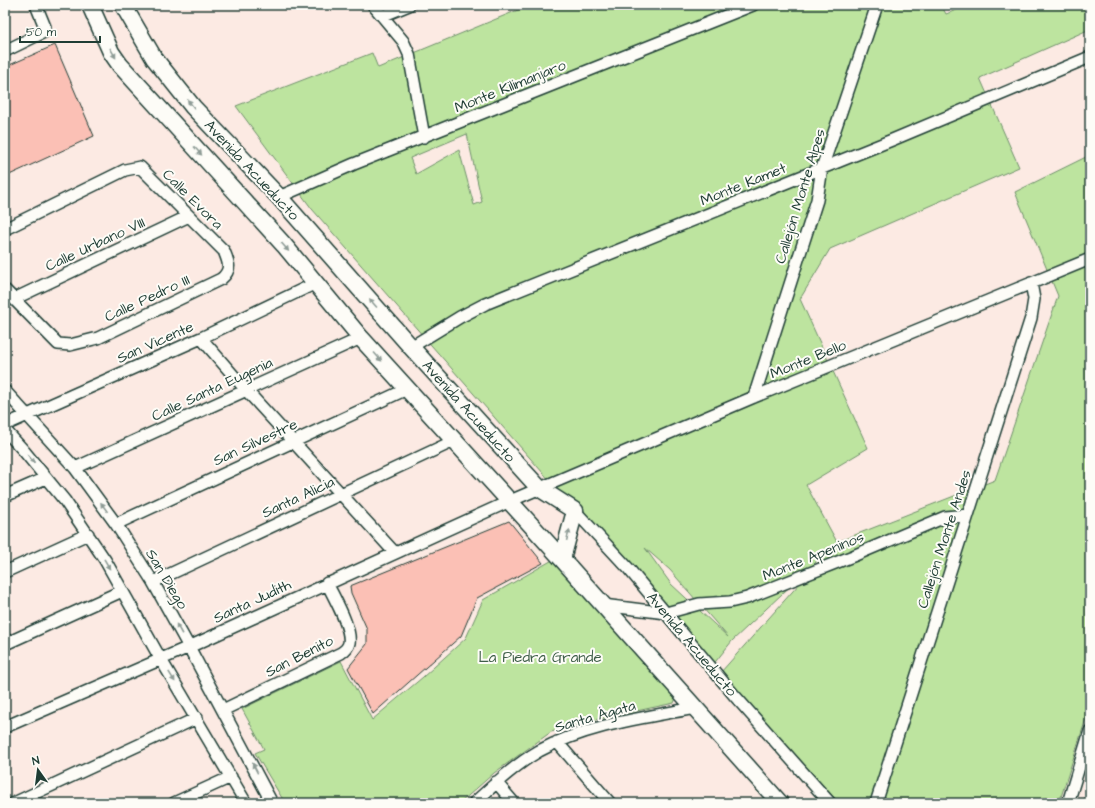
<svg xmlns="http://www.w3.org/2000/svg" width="1095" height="808" font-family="'Architects Daughter',sans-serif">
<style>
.green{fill:#bde49f;stroke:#6e906a;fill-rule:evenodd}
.building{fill:#fbc0b5;stroke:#1f3d34}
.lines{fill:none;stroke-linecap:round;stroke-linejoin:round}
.street-casing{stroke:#1f3d34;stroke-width:14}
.secondary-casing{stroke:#1f3d34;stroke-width:19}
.street{stroke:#fdfcf7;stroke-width:11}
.secondary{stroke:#fdfcf7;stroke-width:16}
.oneway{fill:#8e9c96}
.labels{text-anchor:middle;stroke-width:4;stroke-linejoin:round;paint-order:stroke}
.street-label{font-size:15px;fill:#1f3d34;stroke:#fdfcf7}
.park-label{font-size:15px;fill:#3f5e49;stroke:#fdfcf7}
</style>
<rect width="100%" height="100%" fill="#fceae3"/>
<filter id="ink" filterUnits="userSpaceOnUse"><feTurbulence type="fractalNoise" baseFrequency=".025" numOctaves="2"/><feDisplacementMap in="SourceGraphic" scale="8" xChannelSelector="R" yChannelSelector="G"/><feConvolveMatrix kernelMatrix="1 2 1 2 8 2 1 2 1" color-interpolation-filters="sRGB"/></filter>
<g filter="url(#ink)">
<!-- green -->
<path class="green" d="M530,5h411l5,9 23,-9h121v24l-110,49 39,89 -189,82 -30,50 68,149 -62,37 31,57 158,-62 63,-184 -43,-104 75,-37v551l-31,97h-220l-118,-131 111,-125 -100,94 -20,25 -400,-457 -76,-103 136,-53 6,15zM467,134l15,68 -8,3 -15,-55 -43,24 -6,-16zM645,548l25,22 58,67 -57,-53z
M556,558l120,140 -2,5 -75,16 -48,13 -57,41 -34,30h-175l-30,-50 9,-4 -22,-40 99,-48 31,59 51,-43 43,-39 17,-38z"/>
<!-- building -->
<path class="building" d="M55,45l39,91 -89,41v-110z
M509,521l34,42 -66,35 -16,38 -88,78 -25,-46 19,-24v-15l-16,-36 -1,-7z"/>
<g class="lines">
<defs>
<path id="street" d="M373,5l30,36 6,13 15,83
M382,16l27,-11
M5,51l39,-19 1,-5 -9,-22
M279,197l75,-33 399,-159
M5,229l120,-59 15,-3 84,84c5,12 8,19 -3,28l-123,59 -28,7 -12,-1 -53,-54
M14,299l175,-83
M201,338l45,52 149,163
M411,347l49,-30 25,-13 407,-164 198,-83
M5,391l70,77 41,56 37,58 36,65 83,156
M754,397l63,-197 5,-32 55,-163
M5,425l196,-87 115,-55
M5,430l19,21 41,50 40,59 55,98 86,145
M75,468l286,-130
M5,496l41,-18
M575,511l53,57 106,127 96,108
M116,524l291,-135
M5,572l83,-38
M153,582l303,-142
M603,605l63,8 33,-9 31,-2 17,-4 106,-42 92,-39 23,-2
M5,644l117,-53
M223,710l118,-57c3,-2 7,-5 8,-10 3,-15 -15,-45 -22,-60
M5,727l184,-80 321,-146 244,-104 336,-138
M557,742l53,61
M496,782l18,21
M14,803l183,-85
M174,803l57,-26
M474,803c21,-19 41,-38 65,-52 48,-26 103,-33 156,-43
M876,803l155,-485 3,-19 -3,-16
M1068,803l22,-72"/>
<path id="secondary" d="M90,5l21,47 9,13 164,180 77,93 201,221 218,244
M123,5l31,53 39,49 86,90 132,150 128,141 36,23 -13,48"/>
</defs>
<!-- street casing -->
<use href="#street" class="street-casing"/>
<!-- secondary casing -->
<use href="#secondary" class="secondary-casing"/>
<!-- street -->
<use href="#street" class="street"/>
<!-- secondary -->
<use href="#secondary" class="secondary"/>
</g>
<!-- one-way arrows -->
<defs><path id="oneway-solid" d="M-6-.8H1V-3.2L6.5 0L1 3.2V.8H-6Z"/></defs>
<g class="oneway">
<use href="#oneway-solid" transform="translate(113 53) rotate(60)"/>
<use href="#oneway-solid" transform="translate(191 104) rotate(-129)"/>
<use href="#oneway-solid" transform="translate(198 151) rotate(48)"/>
<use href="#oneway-solid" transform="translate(285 247) rotate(49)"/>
<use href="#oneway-solid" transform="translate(373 303) rotate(-131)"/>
<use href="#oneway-solid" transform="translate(378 357) rotate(48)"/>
<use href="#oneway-solid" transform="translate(31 459) rotate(51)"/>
<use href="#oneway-solid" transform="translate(104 507) rotate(-126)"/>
<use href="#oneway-solid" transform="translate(568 535) rotate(-76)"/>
<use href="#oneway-solid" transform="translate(107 564) rotate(60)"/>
<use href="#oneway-solid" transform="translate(179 629) rotate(-119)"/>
<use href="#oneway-solid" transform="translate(172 677) rotate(58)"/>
<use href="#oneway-solid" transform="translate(255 768) rotate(-117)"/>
</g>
</g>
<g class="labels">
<!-- street labels -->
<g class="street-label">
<text transform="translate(510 86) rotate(-22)" y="5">Monte Kilimanjaro</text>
<text transform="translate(252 170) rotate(47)" y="5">Avenida Acueducto</text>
<text transform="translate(743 184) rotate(-22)" y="5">Monte Kamet</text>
<text transform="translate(800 196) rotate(-73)" y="5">Callejón Monte Alpes</text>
<text transform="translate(193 199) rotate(45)" y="5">Calle Evora</text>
<text transform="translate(95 244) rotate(-25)" y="5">Calle Urbano VIII</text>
<text transform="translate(147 298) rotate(-25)" y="5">Calle Pedro III</text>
<text transform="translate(155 342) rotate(-24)" y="5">San Vicente</text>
<text transform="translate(808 359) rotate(-22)" y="5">Monte Bello</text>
<text transform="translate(212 389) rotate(-25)" y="5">Calle Santa Eugenia</text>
<text transform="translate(469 411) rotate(48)" y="5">Avenida Acueducto</text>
<text transform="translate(255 442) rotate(-25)" y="5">San Silvestre</text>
<text transform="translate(298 497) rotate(-25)" y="5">Santa Alicia</text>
<text transform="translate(944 539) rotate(-72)" y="5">Callejón Monte Andes</text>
<text transform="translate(813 556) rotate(-22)" y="5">Monte Apeninos</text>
<text transform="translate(167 579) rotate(59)" y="5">San Diego</text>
<text transform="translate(252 601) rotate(-25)" y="5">Santa Judith</text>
<text transform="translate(692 644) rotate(50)" y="5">Avenida Acueducto</text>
<text transform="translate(299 656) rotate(-27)" y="5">San Benito</text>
<text transform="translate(595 716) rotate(-16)" y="5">Santa Ágata</text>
</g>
<!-- park labels -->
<g class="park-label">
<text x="540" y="662">La Piedra Grande</text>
</g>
</g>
<!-- margin -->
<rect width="1095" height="808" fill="none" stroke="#fdfcf7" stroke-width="20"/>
<rect x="10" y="10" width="1075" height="788" fill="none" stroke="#1f3d34" stroke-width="1.5" filter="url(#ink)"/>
<!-- north arrow -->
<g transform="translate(38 770) rotate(346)" stroke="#fdfcf7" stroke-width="3" paint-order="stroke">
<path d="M0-3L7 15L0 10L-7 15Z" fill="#1f3d34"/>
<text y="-6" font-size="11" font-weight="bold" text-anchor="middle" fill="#1f3d34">N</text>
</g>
<!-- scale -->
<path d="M20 36v6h80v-6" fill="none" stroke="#1f3d34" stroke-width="2"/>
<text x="26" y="36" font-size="12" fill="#1f3d34" stroke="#fdfcf7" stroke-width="3" paint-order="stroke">50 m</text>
</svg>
